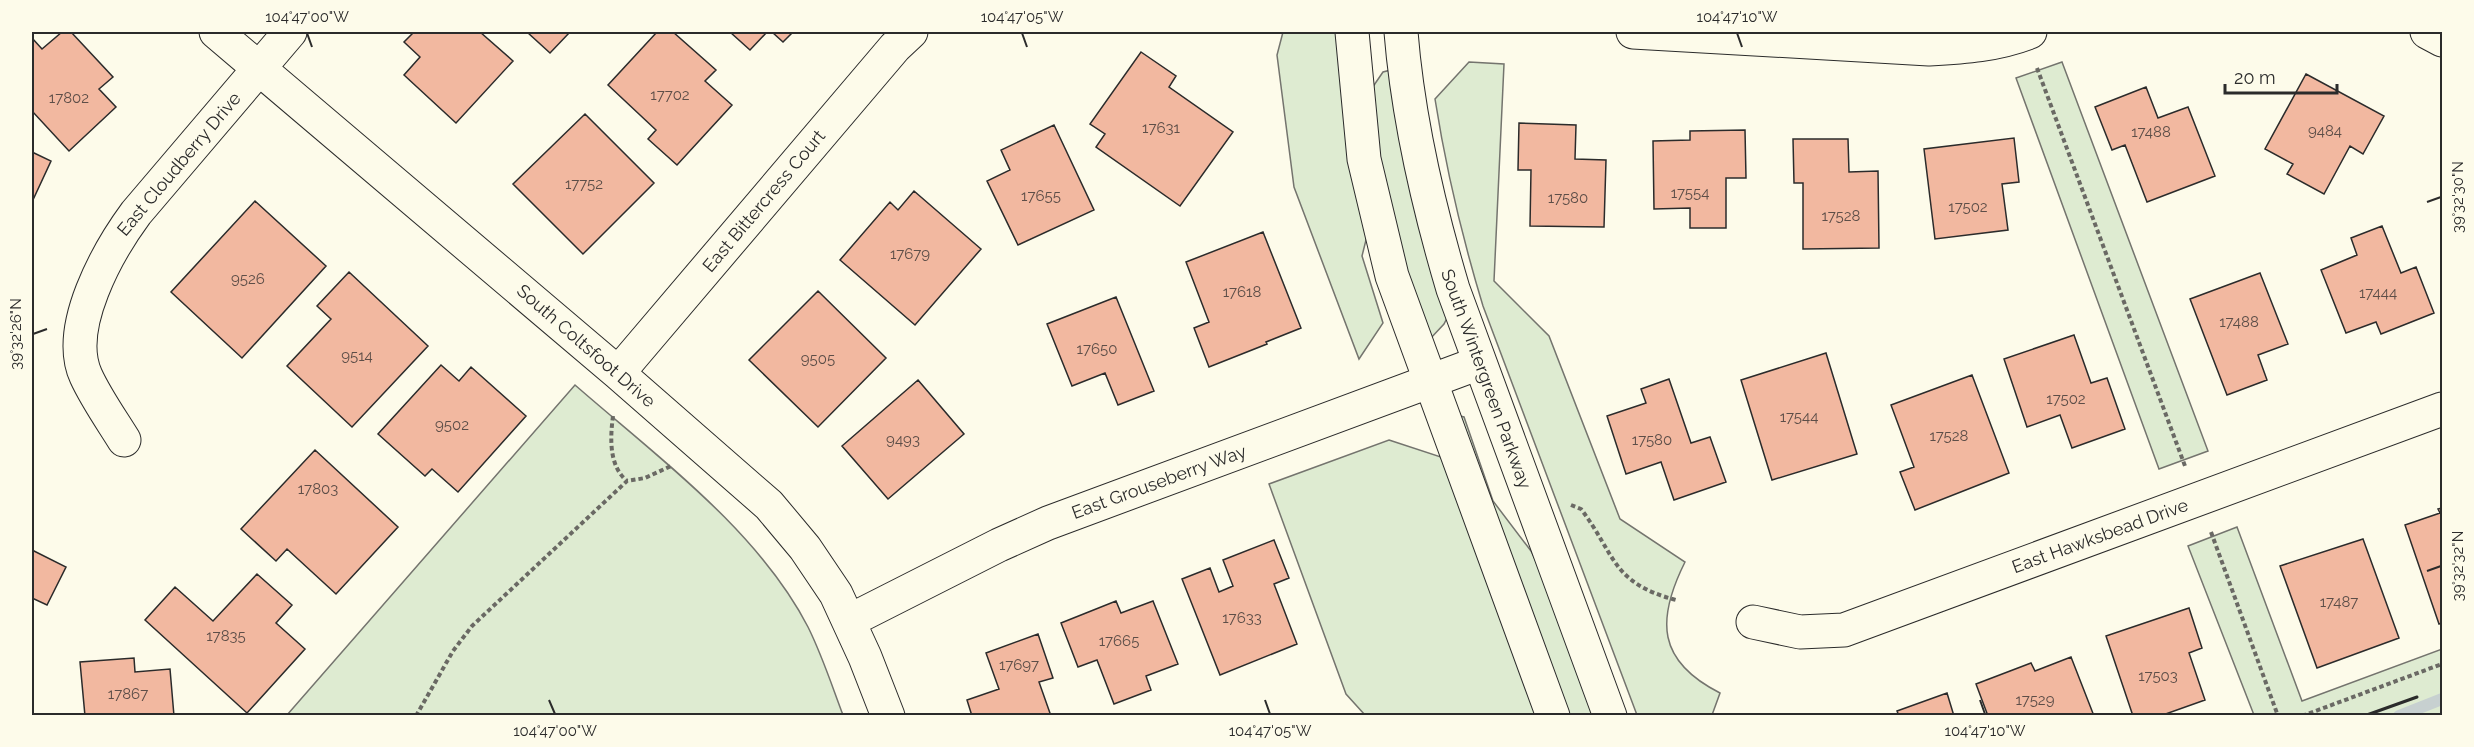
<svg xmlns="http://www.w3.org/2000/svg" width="2474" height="747" font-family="Raleway,sans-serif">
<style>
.green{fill:#deebd1;stroke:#74746e;stroke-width:1.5}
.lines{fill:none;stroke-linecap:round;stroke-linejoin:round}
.stream{stroke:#c7d0d0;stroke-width:12}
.building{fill:#f2b8a0;stroke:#2b2b2b;stroke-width:1.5}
.street-casing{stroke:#2b2b2b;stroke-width:35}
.secondary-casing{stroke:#2b2b2b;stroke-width:35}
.path{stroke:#6a6964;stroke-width:4;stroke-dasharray:4.5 3;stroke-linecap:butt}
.street{stroke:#fdfbea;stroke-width:33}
.secondary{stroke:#fdfbea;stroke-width:33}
.wall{stroke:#2b2b2b;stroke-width:3}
.ticks{fill:none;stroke:#2b2b2b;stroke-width:2}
.labels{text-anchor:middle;stroke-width:4.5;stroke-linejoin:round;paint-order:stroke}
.number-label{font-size:15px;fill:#5d4e48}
.street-label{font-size:18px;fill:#2b2b2b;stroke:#fdfbea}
.neatline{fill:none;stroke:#2b2b2b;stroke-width:2}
.ticks-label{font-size:15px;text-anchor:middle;fill:#2b2b2b}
</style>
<rect width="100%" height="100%" fill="#fdfbea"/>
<!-- green -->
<path class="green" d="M1283,32h54l30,204 -5,20 21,67 -24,36 -65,-172 -17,-132z
M1469,62l35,2 -10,217 55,55 71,183 65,43c-29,58 -28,99 35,131l-8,22h-75l-154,-409c-21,-69 -37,-137 -48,-207z
M2062,62l146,389 -49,18 -143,-391z
M1391,70l57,246 -4,8 -14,15c-36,-77 -49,-164 -60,-248l13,-19z
M575,385c80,70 183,145 233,242 14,28 24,59 35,88h-556z
M1460,416l4,1 29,84 38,50 23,48 43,116h-29z
M1389,440l52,17 97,258h-173l-19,-21 -77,-210z
M2237,527l65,174 140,-52v66h-188l-66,-169z"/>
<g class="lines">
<!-- stream -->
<path class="stream" d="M2399,716l43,-17"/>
</g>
<!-- building -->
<path class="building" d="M62,32h9l42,45 -14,12 17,18 -47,44 -37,-40v-73l10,11z
M414,32h66l33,29 -57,62 -52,-48 16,-18 -16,-15z
M527,32h43l-20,21z
M657,32h16l43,38 -11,11 27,24 -55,60 -29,-26 8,-9 -48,-45z
M730,32h37l-17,18z
M772,32h21l-10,10z
M1141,52l35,24 -7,11 64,45 -53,74 -84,-59 9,-13 -15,-10z
M2306,74l78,42 -21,38 -13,-8 -26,48 -37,-20 6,-10 -28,-15z
M2146,87l12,31 30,-11 27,69 -68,26 -22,-57 -13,5 -17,-43z
M585,114l69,69 -71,71 -70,-70z
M1519,123l57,2 -1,34 31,1 -2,67 -74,-1 1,-56h-13z
M1054,125l40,85 -76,35 -31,-64 23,-11 -9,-20z
M1745,130l1,48h-20v50h-36v-20l-36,1 -1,-68 37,-1v-9z
M2014,138l5,44 -17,2 6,46 -73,9 -11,-90z
M1793,139h55l1,33 29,-1 1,77 -76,1v-66h-9z
M32,152l19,9 -19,41z
M914,191l67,58 -66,76 -75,-65 50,-58 8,8z
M255,201l71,65 -84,92 -71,-66z
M2382,226l19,47 15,-6 18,46 -53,21 -5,-12 -30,11 -25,-63 36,-15 -6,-17z
M1263,232l38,96 -35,14 1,2 -58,23 -15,-39 15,-6 -23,-60z
M349,272l79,74 -76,81 -65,-61 44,-47 -14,-13z
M2260,273l28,71 -30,11 9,25 -40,15 -37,-96z
M818,291l68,67 -68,69 -69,-67z
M1116,297l38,94 -36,14 -13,-32 -33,13 -25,-62z
M2074,335l17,48 16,-5 18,51 -53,19 -12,-33 -33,12 -23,-68z
M1826,353l31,101 -85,26 -31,-100z
M441,365l18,16 12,-14 55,49 -68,76 -26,-23 -7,7 -47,-42z
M1972,375l37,98 -94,37 -15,-38 14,-5 -23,-62z
M1669,379l22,64 19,-6 16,45 -52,18 -13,-38 -35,12 -19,-58 39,-13 -5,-14z
M918,380l46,54 -76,65 -46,-53z
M315,450l83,77 -62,67 -49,-45 -11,12 -35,-32z
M2442,508v115l-3,1 -34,-99 35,-12 -2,-4z
M2363,539l36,99 -82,30 -37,-102z
M1274,540l15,38 -15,6 23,60 -77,31 -38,-96 28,-11 9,24 14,-6 -10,-26z
M32,550l34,17 -19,38 -15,-7z
M257,574l35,31 -16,18 29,26 -58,64 -102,-93 30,-33 38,34z
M1116,601l5,12 32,-12 25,63 -32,12 5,14 -37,14 -17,-44 -19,7 -17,-44z
M2189,608l13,40 -13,5 16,47 -45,16h-27l-27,-80z
M1038,634l15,44 -14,4 12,34h-79l-5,-16 32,-11 -13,-36z
M2071,657l23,59h-106l-12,-32 55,-21 4,8z
M134,658l1,14 35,-3 4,47h-89l-5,-54z
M1947,693l7,23h-55l-2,-5z"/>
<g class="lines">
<defs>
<path id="street" d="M216,32l402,341 151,132 36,43 31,46 29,63 23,59
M1633,32l296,17c35,-2 68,-4 101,-17
M2427,32l15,8
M618,373l277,-326 16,-15
M124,440c-13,-21 -28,-42 -38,-64 -22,-48 22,-125 50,-163l154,-181
M849,621l150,-76 49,-22 431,-160
M1753,622l47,10 44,-2 598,-221"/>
<path id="secondary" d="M1352,32l12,127 28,117 161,440
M1401,32c7,87 27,173 52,257l157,427"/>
</defs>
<!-- street casing -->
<use href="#street" class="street-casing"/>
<!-- secondary casing -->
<use href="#secondary" class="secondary-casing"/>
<!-- path -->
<path class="path" d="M2037,68l148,398
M613,416c-3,23 -4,50 14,65
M1571,505l10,4c35,46 30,74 95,91
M2211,532l67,184
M416,716l37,-65 19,-25 155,-145 18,-3 26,-12
M2302,716l140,-52"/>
<!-- street -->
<use href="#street" class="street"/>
<!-- secondary -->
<use href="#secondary" class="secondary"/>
<!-- wall -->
<path class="wall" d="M2364,716l53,-19"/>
</g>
<!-- ticks -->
<path class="ticks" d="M307,33l5,14M1022,33l5,14M1737,33l5,14M2427,202l14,-5M33,334l14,-5M2427,571l14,-5M549,700l6,14M1265,700l5,14M1980,700l5,14"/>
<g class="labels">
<!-- number labels -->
<g class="number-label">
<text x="670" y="100">17702</text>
<text x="69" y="103">17802</text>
<text x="1161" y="133">17631</text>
<text x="2325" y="136">9484</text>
<text x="2151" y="137">17488</text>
<text x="584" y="189">17752</text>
<text x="1690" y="198">17554</text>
<text x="1041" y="201">17655</text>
<text x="1568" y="203">17580</text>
<text x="1968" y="212">17502</text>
<text x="1841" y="221">17528</text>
<text x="910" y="259">17679</text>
<text x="248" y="284">9526</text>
<text x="1242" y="297">17618</text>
<text x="2378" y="298">17444</text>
<text x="2239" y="327">17488</text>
<text x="1097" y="354">17650</text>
<text x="357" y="361">9514</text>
<text x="818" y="364">9505</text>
<text x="2066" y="404">17502</text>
<text x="1799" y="422">17544</text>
<text x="452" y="430">9502</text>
<text x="1949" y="441">17528</text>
<text x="903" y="445">9493</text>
<text x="1652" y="445">17580</text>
<text x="318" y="494">17803</text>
<text x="2339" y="607">17487</text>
<text x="1242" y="623">17633</text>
<text x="226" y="641">17835</text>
<text x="1119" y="646">17665</text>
<text x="1019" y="670">17697</text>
<text x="2158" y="681">17503</text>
<text x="128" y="699">17867</text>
<text x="2035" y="705">17529</text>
</g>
<!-- street labels -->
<g class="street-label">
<text transform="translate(179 164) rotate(-50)" y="6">East Cloudberry Drive</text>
<text transform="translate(764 201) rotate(-50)" y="6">East Bittercress Court</text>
<text transform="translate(586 346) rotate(41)" y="6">South Coltsfoot Drive</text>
<text transform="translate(1486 379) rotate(70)" y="6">South Wintergreen Parkway</text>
<text transform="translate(1159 482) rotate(-20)" y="6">East Grouseberry Way</text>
<text transform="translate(2100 536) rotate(-20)" y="6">East Hawksbead Drive</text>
</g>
</g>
<!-- border -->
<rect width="2474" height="747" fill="none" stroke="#fdfbea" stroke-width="66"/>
<!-- scale -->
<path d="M2225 84v9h112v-9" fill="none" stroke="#2b2b2b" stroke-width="3"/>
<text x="2234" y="84" font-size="18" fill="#2b2b2b" stroke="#fdfbea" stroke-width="4.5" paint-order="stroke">20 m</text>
<rect x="33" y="33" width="2408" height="681" class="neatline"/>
<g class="ticks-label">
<text x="307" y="22">104°47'00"W</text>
<text x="1022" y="22">104°47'05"W</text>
<text x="1737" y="22">104°47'10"W</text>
<text transform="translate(2458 197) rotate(-90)" y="5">39°32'30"N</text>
<text transform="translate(16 334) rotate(-90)" y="5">39°32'26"N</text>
<text transform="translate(2458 566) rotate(-90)" y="5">39°32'32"N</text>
<text x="555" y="736">104°47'00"W</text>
<text x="1270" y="736">104°47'05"W</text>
<text x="1985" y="736">104°47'10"W</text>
</g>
</svg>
